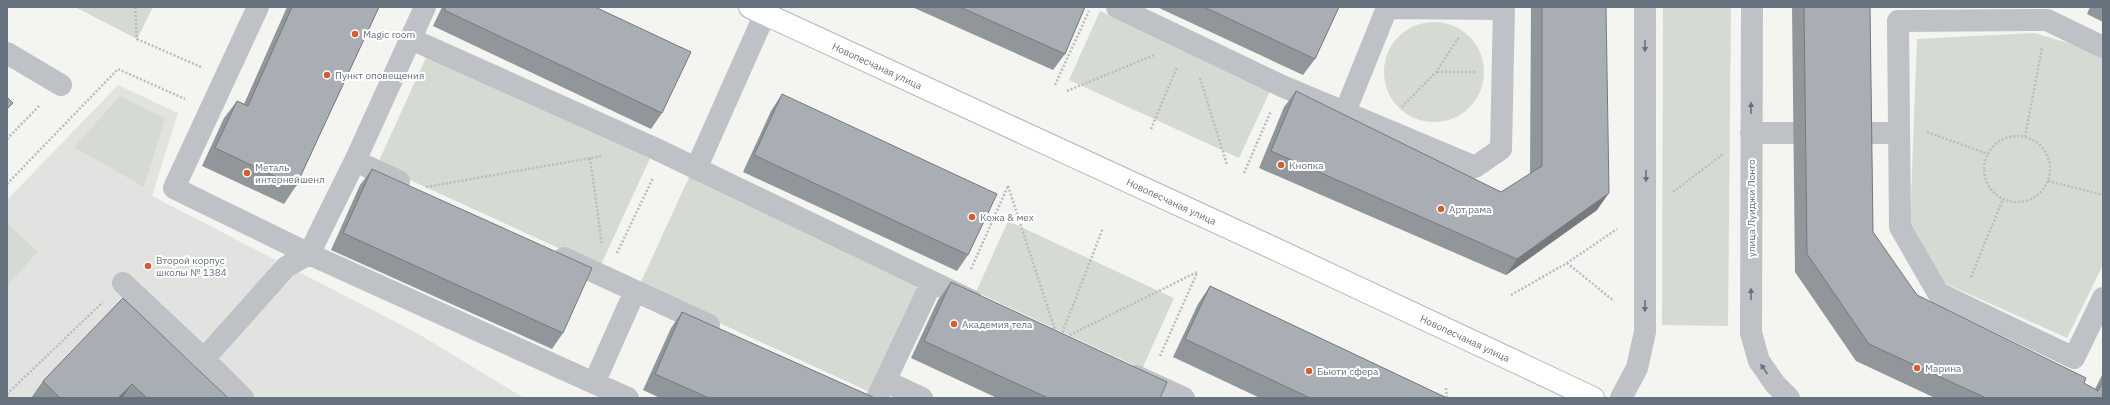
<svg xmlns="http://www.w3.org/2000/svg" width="2110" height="405" font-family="'IBM Plex Sans',sans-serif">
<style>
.built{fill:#e2e3e1}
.green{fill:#d5dbd2}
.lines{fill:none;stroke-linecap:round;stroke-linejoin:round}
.major-casing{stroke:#b4b7ba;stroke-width:24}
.path{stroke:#babcbe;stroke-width:2.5;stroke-dasharray:2 2;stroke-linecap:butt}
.minor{stroke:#bec1c5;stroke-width:22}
.major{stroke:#fff;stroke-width:22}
.wall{fill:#90969a}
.shaded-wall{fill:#767a7d}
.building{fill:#a8aeb3;stroke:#767a7d}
.oneway{fill:#66737f}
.poi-dot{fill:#d35e32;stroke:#fff;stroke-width:1.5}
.labels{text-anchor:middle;stroke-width:4;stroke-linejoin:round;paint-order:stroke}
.poi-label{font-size:10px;fill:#66737f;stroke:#fff;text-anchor:start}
.street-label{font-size:10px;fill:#66737f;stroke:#fff}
</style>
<rect width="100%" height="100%" fill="#f4f4f1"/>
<!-- built -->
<path class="built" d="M118,85l60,28 -26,83 265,137 107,65h-517v-198z"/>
<!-- green -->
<path class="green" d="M75,7h78l-16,32z
M1663,7h68l-3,319 -66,-1z
M1100,11l171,78 -32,69 -170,-78z
M1384 72a50 50 0 1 1 100 0a50 50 0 1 1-100 0Z
M2034,33l38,11 31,14v207l-36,73 -123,-55 -34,-59 7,-185z
M429,51l223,103 -52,113 -223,-102z
M120,96l45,22 -21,69 -70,-40z
M691,173l233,107 -52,113 -233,-107z
M1008,221l166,77 -32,71 -166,-77z
M7,223l31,29 -31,33z"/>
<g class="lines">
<defs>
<g id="major">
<path id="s1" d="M750,7l523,241 320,150"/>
</g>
</defs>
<!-- major casing -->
<use href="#major" class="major-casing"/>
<!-- path -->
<path class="path" d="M135,7l2,32 64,28
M1437,72h39
M1200,78l27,87
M1055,85l34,-74
M1067,91l87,-36
M1402,107l34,-35 23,-35
M1151,129l26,-62
M1927,132l61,22
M1984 169a33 33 0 1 1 66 0a33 33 0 1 1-66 0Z
M2025,137l17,-89
M7,139l33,-34
M590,158l12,87
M1244,173l27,-62
M2048,181l55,14
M7,184l111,-115 67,30
M1008,186l48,147
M426,187l176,-31
M1673,192l50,-38
M617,253l36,-75
M1567,263l47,38
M971,269l37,-83
M1971,277l32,-78
M1511,295l56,-32 50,-34
M1061,336l42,-108
M1066,337l131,-65
M1160,356l37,-83
M1446,388l1,10
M7,394l96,-92"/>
<!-- minor -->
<path class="minor" d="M258,7l-84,181 135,66 285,129 41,-92
M1117,7l165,79 193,81 26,-18 3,-142
M1752,7l-1,326 8,28 16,23 14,14
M411,39l243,109 318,153
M2103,47l-56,-27 -149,1 2,206 38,66 136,65 29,-60
M7,53l54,32
M1345,112l42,-104 117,1
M1751,133h42
M1859,133h40
M355,161l44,20
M696,169l72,-162
M564,258l145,67
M123,283l81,76 82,-92 23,-13 46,-93 70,-154
M204,359l39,39
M1136,376l48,22
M885,381l37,17
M594,383l34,15
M877,398l55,-116
M1621,398l16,-30 8,-36v-325"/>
<!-- major -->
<use href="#major" class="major"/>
</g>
<!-- wall -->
<path class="wall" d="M287,7h92l-83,179 -12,18 -82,-38 22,-48 13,-17 7,3z
M442,7h153l67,106 -11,16 -218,-103z
M912,7h173l-20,47 -12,16z
M1157,7h182l-24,52 -12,16z
M1531,7h75l-9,203 -91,65 -247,-107 25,-61 12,-16 205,101 29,-18z
M1792,7h78l3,225 44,63 178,94 8,-16v25h-168l-79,-37 -61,-89z
M2090,7h13v15l-16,-8z
M782,94l186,161 -11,16 -214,-99 28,-61z
M372,169l191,164 -11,16 -221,-99 29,-65z
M951,282l209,116h-163l-86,-40 27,-58z
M1210,286l237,112h-187l-87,-41 25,-53z
M123,298l105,100h-197l12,-17z
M682,312l193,86h-215l-17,-8 28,-62z"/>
<!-- shaded-wall -->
<path class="shaded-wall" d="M1609,193l-12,17 -91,65 11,-16z
M132,384l-10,14h-4z"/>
<!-- building -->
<path class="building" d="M292,7h87l-83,179 -81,-38 22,-47 11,5z
M446,7h149l96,45 -29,61 -218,-103z
M960,7h125l-20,47z
M1204,7h135l-24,52z
M1542,7h64l3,186 -92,66 -246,-108 25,-60 205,101 41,-26z
M1804,7h66l3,225 44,63 169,83 -2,5 14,8 5,-10v17h-117l-117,-54 -62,-90z
M782,94l215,100 -29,61 -214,-100z
M7,97l6,6 -6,6z
M372,169l220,99 -29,65 -220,-100z
M951,282l216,100 -7,16h-112l-124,-57z
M1210,286l237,112h-137l-125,-59z
M123,298l105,100h-81l-15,-14 -14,14h-58l-17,-17z
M682,312l193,86h-166l-54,-24z"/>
<!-- one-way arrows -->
<defs><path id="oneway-solid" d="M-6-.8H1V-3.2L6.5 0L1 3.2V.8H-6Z"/></defs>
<g class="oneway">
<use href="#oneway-solid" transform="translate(1645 46) rotate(90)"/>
<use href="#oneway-solid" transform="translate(1751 108) rotate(-89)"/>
<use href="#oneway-solid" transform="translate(1646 176) rotate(90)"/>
<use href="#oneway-solid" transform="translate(1751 294) rotate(-90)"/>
<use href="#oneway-solid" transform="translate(1645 306) rotate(91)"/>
<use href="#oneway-solid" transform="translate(1764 369) rotate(-124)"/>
</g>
<!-- markers -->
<g class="poi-dot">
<circle cx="355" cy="34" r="4"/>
<circle cx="327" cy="75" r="4"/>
<circle cx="1281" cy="165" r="4"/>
<circle cx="247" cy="173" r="4"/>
<circle cx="1441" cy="209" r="4"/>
<circle cx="972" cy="217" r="4"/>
<circle cx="148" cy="266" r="4"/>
<circle cx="954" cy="324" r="4"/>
<circle cx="1917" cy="368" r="4"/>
<circle cx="1309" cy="371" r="4"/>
</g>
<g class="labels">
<!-- poi labels -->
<g class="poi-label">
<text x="363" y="38">Magic room</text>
<text x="335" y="79">Пункт оповещения</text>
<text x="1289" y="169">Кнопка</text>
<text x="255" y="171">Металь<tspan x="255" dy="12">интернейшенл</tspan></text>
<text x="1449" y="213">Арт рама</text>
<text x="980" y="221">Кожа &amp; мех</text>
<text x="156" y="264">Второй корпус<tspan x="156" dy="12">школы № 1384</tspan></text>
<text x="962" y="328">Академия тела</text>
<text x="1925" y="372">Марина</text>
<text x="1317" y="375">Бьюти сфера</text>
</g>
<!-- street labels -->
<g class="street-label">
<text dy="4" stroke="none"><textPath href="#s1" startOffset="140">Новопесчаная улица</textPath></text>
<text dy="4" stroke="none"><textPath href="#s1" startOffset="464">Новопесчаная улица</textPath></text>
<text transform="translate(1751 208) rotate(-90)" y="4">улица Луиджи Лонго</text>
<text dy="4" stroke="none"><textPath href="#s1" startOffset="788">Новопесчаная улица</textPath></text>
</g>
</g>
<!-- border -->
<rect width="2110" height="405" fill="none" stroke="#66737f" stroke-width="16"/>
</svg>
